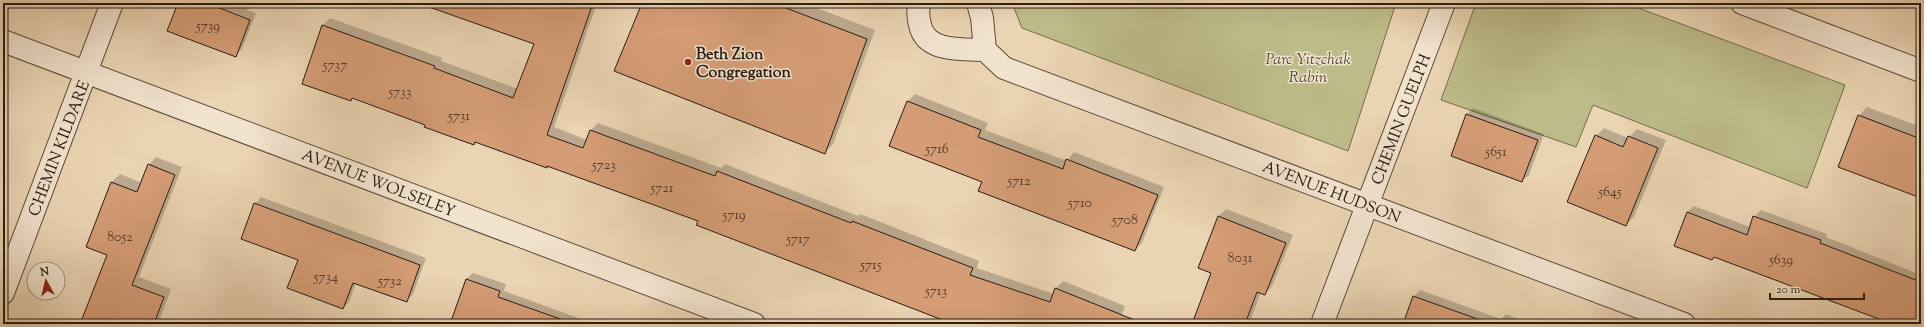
<svg xmlns="http://www.w3.org/2000/svg" width="1924" height="327" font-family="'Sorts Mill Goudy',serif">
<style>
.green{fill:#bdbb89;stroke:#746c4d}
.shadow{fill:#0003}
.building{fill:#d59d76;stroke:#2a1c11}
.lines{fill:none;stroke-linecap:round;stroke-linejoin:round}
.minor-casing{stroke:#5a4a3a;stroke-width:24}
.tertiary-casing{stroke:#5a4a3a;stroke-width:24}
.minor{stroke:#f2e3ce;stroke-width:22}
.tertiary{stroke:#f2e3ce;stroke-width:22}
.poi-dot{fill:#8f2418;stroke:#f2e3ce;stroke-width:1.5}
.labels{text-anchor:middle;stroke-width:3;stroke-linejoin:round;paint-order:stroke}
.number-label{font-size:14px;fill:#553c2a}
.poi-label{font-size:16px;font-weight:bold;fill:#2a1c11;stroke:#f2e3ce;text-anchor:start}
.park-label{font-size:16px;font-style:italic;fill:#564c35;stroke:#f2e3ce}
.street-label{font-size:16px;fill:#2a1c11;stroke:#f2e3ce}
</style>
<rect width="100%" height="100%" fill="#ebd4b3"/>
<filter id="stains"><feTurbulence type="fractalNoise" baseFrequency=".005" numOctaves="4"/><feColorMatrix values="0 0 0 0 .2 0 0 0 0 .09 0 0 0 0 .02 0 0 0 .5 -.17"/></filter>
<radialGradient id="worn" r=".72"><stop offset=".6" stop-color="#630" stop-opacity="0"/><stop offset="1" stop-color="#630" stop-opacity=".3"/></radialGradient>
<!-- green -->
<path class="green" d="M1012,3h384l-48,148 -326,-123z
M1476,3h149l220,82 -38,103 -214,-83 -17,42 -135,-47z"/>
<!-- shadow -->
<path class="shadow" d="M179,3h70l-2,7 9,3 -14,36 -7,7z
M421,3h176l-43,124 33,13 4,-10 7,-7 123,45 4,-4 133,52 2,-2 119,47 -2,7 77,26 2,-6 7,-7 62,25 -7,18h-161l-258,-103 -151,-56 -2,2 -70,-26 -2,3 -120,-47 -3,3 -28,-75 7,-7 112,40 -1,3 77,28 17,-46z
M644,3h159l72,27 -42,114 -9,9z
M915,94l73,29 -3,7 82,31 7,-9 90,35 -22,56 -7,7 -152,-68 -75,-81z
M1867,107l54,20v70l-62,-81z
M1473,108l71,26 -15,41 -7,6 -55,-67z
M1604,128l24,10 9,-9 29,11 -32,77 -8,8 -30,-89z
M156,157l26,10 -43,110 32,12 -13,35h-77l27,-69 -21,-8 25,-65 8,-8 22,9 7,-18z
M261,197l165,61 -13,36 -7,7 -50,-18 -7,19 -6,6 -44,-49 -44,-55z
M1694,206l56,21 4,-10 7,-7 66,24 -1,3 95,38v49h-14l-192,-68 -3,3 -25,-47z
M1226,209l67,26 -21,51 -7,8 -4,-2 -12,32h-56l20,-51 -14,-6 20,-51z
M473,273l33,11 -2,7 91,33h-144l15,-45z
M1420,290l81,29 5,-5 26,10h-128l10,-28z"/>
<!-- building -->
<path class="building" d="M178,3h29l43,17 -14,37 -69,-26z
M429,3h164l-46,132 36,13 7,-18 125,46 2,-5 134,52 1,-2 121,47 -3,7 80,27 5,-14 87,35v1h-189l-257,-99 2,-4 -151,-55v2l-72,-26 -1,3 -50,-18 1,-2 -73,-27 -1,3 -49,-17 20,-59 113,41 -1,2 79,30 21,-54 -105,-37z
M642,3h131l94,36 -42,115 -211,-83z
M907,101l74,29 -3,7 85,32 3,-10 92,36 -23,56 -157,-60 4,-9 -93,-36z
M1466,114l72,26 -16,42 -71,-26z
M1858,115l63,24v59l-83,-31z
M1595,135l28,12 5,-11 30,12 -32,78 -59,-24z
M148,164l27,11 -43,110 32,12 -10,27h-74l27,-69 -21,-8 25,-65 26,10z
M254,203l166,62 -13,37 -54,-19 -10,26 -56,-21 11,-28 -57,-21z
M1687,212l60,23 6,-19 68,24 -1,3 101,39v42h-29l-178,-67 -2,3 -38,-14z
M1218,216l68,27 -21,52 -8,-3 -12,32h-53l19,-51 -13,-5z
M466,279l34,12 -2,6 65,23v4h-113z
M1413,296l70,25 -1,3h-79z"/>
<g class="lines">
<defs>
<path id="minor" d="M920,3c-3,7 -2,14 0,22 6,28 43,24 65,25
M978,3l4,15 3,32 19,18 680,256
M3,41l751,283
M1322,324l122,-321"/>
<path id="tertiary" d="M1742,3l179,68
M3,293l109,-290"/>
</defs>
<!-- minor casing -->
<use href="#minor" class="minor-casing"/>
<!-- tertiary casing -->
<use href="#tertiary" class="tertiary-casing"/>
<!-- minor -->
<use href="#minor" class="minor"/>
<!-- tertiary -->
<use href="#tertiary" class="tertiary"/>
</g>
<!-- markers -->
<circle class="poi-dot" cx="688" cy="62" r="4"/>
<g class="labels">
<!-- number labels -->
<g class="number-label">
<text x="208" y="30">5739</text>
<text x="335" y="69">5737</text>
<text x="400" y="96">5733</text>
<text x="459" y="120">5731</text>
<text x="937" y="153">5716</text>
<text x="1496" y="156">5651</text>
<text x="604" y="169">5723</text>
<text x="1019" y="185">5712</text>
<text x="662" y="192">5721</text>
<text x="1610" y="196">5645</text>
<text x="1080" y="207">5710</text>
<text x="734" y="219">5719</text>
<text x="1125" y="224">5708</text>
<text x="120" y="241">8052</text>
<text x="798" y="243">5717</text>
<text x="1240" y="262">8031</text>
<text x="1781" y="264">5639</text>
<text x="871" y="269">5715</text>
<text x="326" y="281">5734</text>
<text x="390" y="285">5732</text>
<text x="936" y="295">5713</text>
</g>
<!-- poi labels -->
<g class="poi-label">
<text x="696" y="59">Beth Zion<tspan x="696" dy="18">Congregation</tspan></text>
</g>
<!-- park labels -->
<g class="park-label">
<text x="1308" y="64">Parc Yitzchak<tspan x="1308" dy="18">Rabin</tspan></text>
</g>
<!-- street labels -->
<g class="street-label">
<text transform="translate(1400 119) rotate(-69)" y="6">CHEMIN GUELPH</text>
<text transform="translate(58 148) rotate(-69)" y="6">CHEMIN KILDARE</text>
<text transform="translate(379 182) rotate(21)" y="6">AVENUE WOLSELEY</text>
<text transform="translate(1332 191) rotate(21)" y="6">AVENUE HUDSON</text>
</g>
</g>
<!-- margin -->
<rect width="1924" height="327" fill="none" stroke="#ebd4b3" stroke-width="16"/>
<rect x="4" y="4" width="1916" height="319" fill="none" stroke="#2a1c11" stroke-width="2"/>
<rect x="8" y="8" width="1908" height="311" fill="none" stroke="#2a1c11"/>
<!-- north arrow -->
<g transform="translate(46 281) rotate(352)"><circle r="19" fill="#f2e3ce" stroke="#a29382"/>
<path d="M0-3L7 15L0 10L-7 15Z" fill="#8f2418"/>
<text y="-6" font-size="11" font-weight="bold" text-anchor="middle" fill="#2a1c11">N</text>
</g>
<!-- scale -->
<path d="M1770 293v6h94v-6" fill="none" stroke="#2a1c11" stroke-width="2"/>
<text x="1776" y="293" font-size="12" fill="#2a1c11" stroke="#f2e3ce" stroke-width="3" paint-order="stroke">20 m</text>
<rect width="100%" height="100%" filter="url(#stains)"/>
<rect width="100%" height="100%" fill="url(#worn)"/>
</svg>
